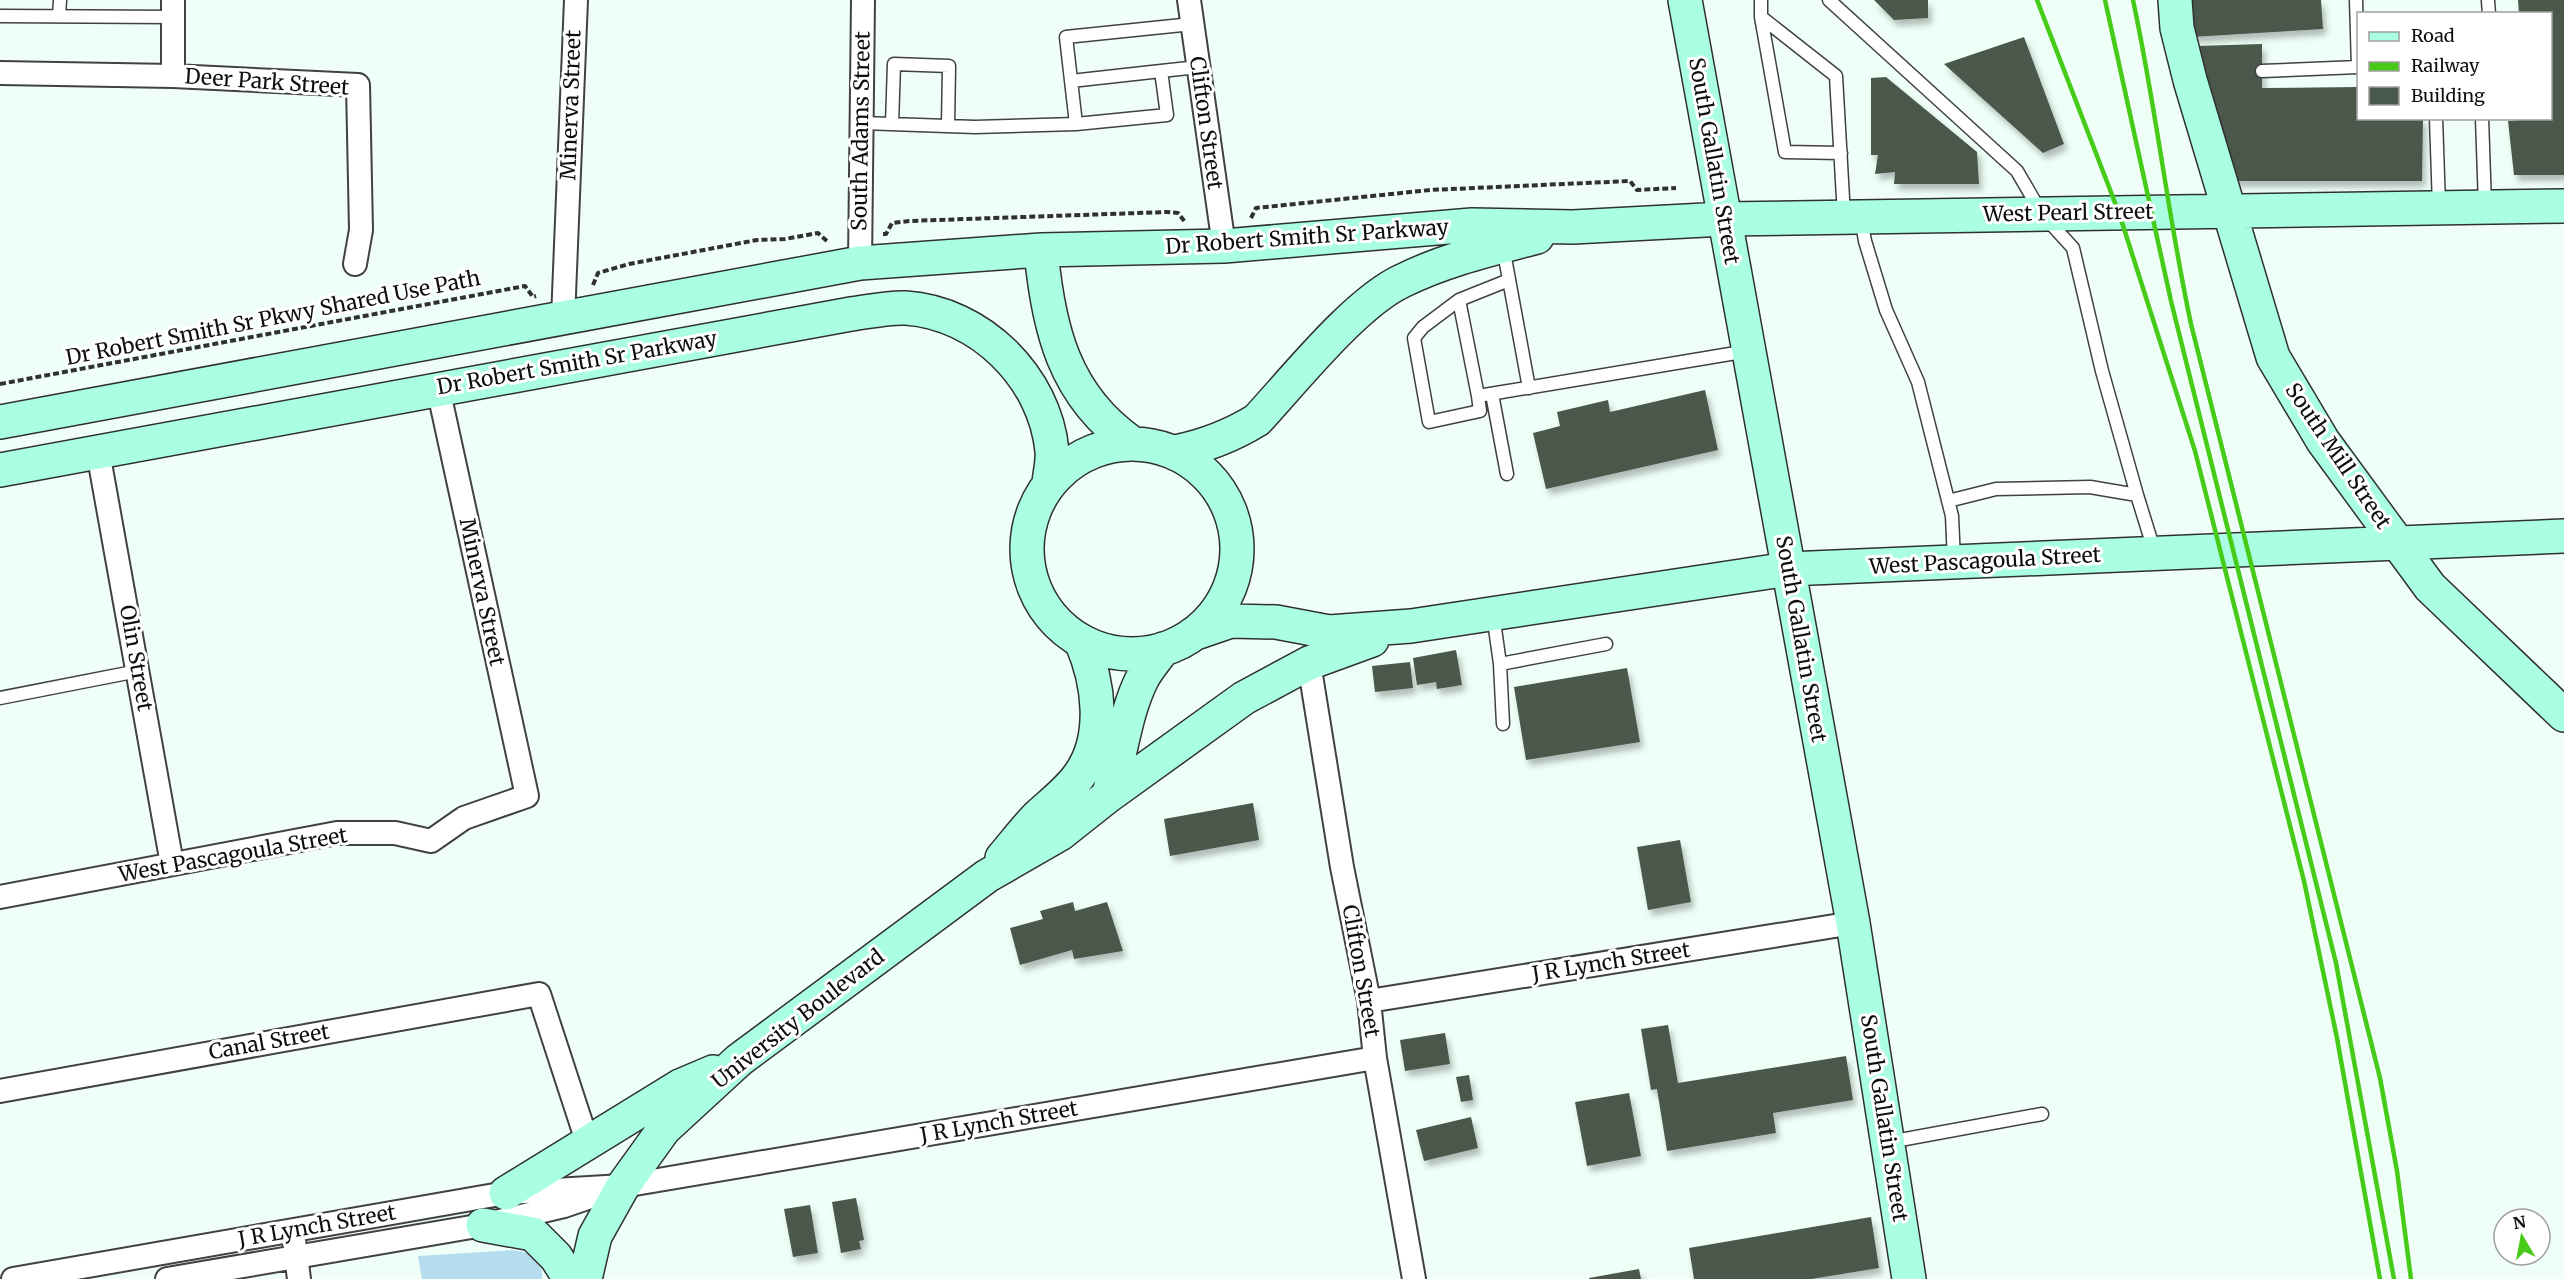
<svg xmlns="http://www.w3.org/2000/svg" width="2564" height="1279" font-family="Merriweather,serif">
<style>
.green{fill:#b4deed}
.building{fill:#49584c;filter:url(#shadow)}
.lines{fill:none;stroke-linecap:round;stroke-linejoin:round}
.lane-casing{stroke:#414141;stroke-width:15}
.street-casing{stroke:#414141;stroke-width:26}
.secondary-casing{stroke:#303030;stroke-width:36}
.path{stroke:#303030;stroke-width:4;stroke-dasharray:6 3;stroke-linecap:butt}
.lane{stroke:#fff;stroke-width:12}
.street{stroke:#fff;stroke-width:22}
.secondary{stroke:#aaffe3;stroke-width:33}
.rail{stroke:#47cb19;stroke-width:4.5}
.labels{text-anchor:middle;stroke-width:6;stroke-linejoin:round;paint-order:stroke}
.street-label{font-size:21px;fill:#0e0e0e;stroke:#fff}
</style>
<defs>
<filter id="shadow"><feDropShadow dx="3.5" dy="6" stdDeviation="3" flood-color="#0004"/></filter>
</defs>
<rect width="100%" height="100%" fill="#effff8"/>
<!-- green -->
<path class="green" d="M512,1250c21,3 31,6 30,29h-120l-4,-23z"/>
<!-- building -->
<path class="building" d="M1874,0h54v18l-34,2z
M2188,0h133l2,29 -132,8z
M2518,0h46v175h-50l-6,-54 42,-3v-104h-31z
M2024,37l40,107 -21,9 -99,-89z
M2262,44v44l96,-1v31h65l-1,63h-188l-38,-135z
M1886,77l91,75 2,32h-85l1,-12 -20,2 3,-19h-7v-77z
M1705,390l13,60 -172,39 -13,-56 27,-7 -3,-14 51,-12 2,12z
M1456,650l6,35 -25,4 -1,-7 -19,3 -4,-27z
M1410,662l3,26 -38,4 -3,-26z
M1627,668l13,74 -114,18 -12,-73z
M1253,803l6,37 -89,16 -6,-37z
M1680,840l11,62 -43,8 -11,-63z
M1073,902l2,9 32,-9 16,49 -49,8 -2,-9 -52,15 -10,-37 33,-9 -3,-8z
M1668,1025l10,58 168,-27 7,44 -80,13 3,20 -109,18 -10,-62 -6,1 -10,-61z
M1445,1033l5,31 -45,7 -5,-31z
M1469,1075l4,25 -12,2 -5,-25z
M1629,1093l12,63 -54,10 -12,-64z
M1471,1117l7,31 -54,13 -8,-31z
M856,1198l8,42 -5,1 2,8 -20,4 -9,-51z
M810,1205l8,48 -25,4 -9,-48z
M1871,1217l8,51 -68,11h-117l-5,-31z
M1639,1269l2,10h-52v-1z"/>
<g class="lines">
<defs>
<path id="lane" d="M1761,0v17l75,59 8,140
M1829,0l188,171 25,43 31,34 29,123 35,124
M2488,1l1,13
M0,16l173,1
M59,16l1,-16
M1761,17l24,135 56,1
M2262,71l96,-4 -2,-67
M1071,81l90,-10
M2436,118l3,88
M2482,118l3,88
M862,123l113,4 101,-3 -10,-87 126,-13
M892,124l2,-60 55,2 -1,60
M1076,124l91,-9 -6,-44 37,-4
M1861,218l4,23 21,69 32,72 34,134 2,45
M1503,247l26,141
M1459,300l50,-20
M1492,394l15,80
M1478,396l2,15 -51,11 -15,-84 9,-11 36,-27 19,96 270,-45
M1948,501l48,-12 94,-2 47,8 18,58
M1493,614l7,50 106,-20
M1500,664l3,60
M0,698l138,-27
M1889,1142l153,-28"/>
<path id="street" d="M1189,0l35,246
M0,73l173,3 185,9 3,145 -6,34
M173,76v-76
M860,263l3,-263
M563,319l13,-319
M98,452l74,412
M1309,663l33,204 27,134 6,57 39,221
M0,897l337,-64h58l36,8 33,-23 63,-22 -89,-408
M1369,1001l484,-78
M0,1091l539,-97 48,147
M294,1240l5,39
M13,1279l493,-86 117,-7 752,-128
M167,1279l316,-54 81,-19 32,-11"/>
<path id="secondary" d="M1685,0l168,923 56,356
M2175,0l2,28 13,52 83,277 50,84 107,146 134,128
M1041,250c7,78 23,146 91,193
M0,422l860,-159 181,-13 183,-4 248,-21 101,2 151,-8 840,-13
M1027 549a105 105 0 1 1 210 0a105 105 0 1 1-210 0Z
M1175,452c30,-6 56,-16 82,-32 37,-40 98,-117 145,-139 42,-21 89,-32 135,-44
M0,470l851,-156c17,-2 37,-7 55,-6 74,5 139,69 146,143 1,10 -2,22 -3,32
M1193,634l38,-13 45,1 53,10 82,-6 377,-57 776,-33
M1108,796c13,-38 16,-81 34,-117 5,-10 14,-20 21,-30
M1002,858c12,-14 23,-29 36,-42 13,-12 29,-24 40,-39 29,-38 21,-95 3,-136
M506,1193l174,-107 33,-14
M483,1225l50,9 23,23 14,22
M585,1279l10,-43 28,-50 41,-57 75,-69 248,-184 73,-42 48,-38 136,-98 65,-35 63,-23"/>
</defs>
<!-- lane casing -->
<use href="#lane" class="lane-casing"/>
<!-- street casing -->
<use href="#street" class="street-casing"/>
<!-- secondary casing -->
<use href="#secondary" class="secondary-casing"/>
<!-- path -->
<path class="path" d="M1251,218l5,-10 174,-18 200,-9 7,9 39,-2
M883,234h3l6,-11 17,-2 258,-9 11,1 7,9
M593,285l5,-12 31,-9 128,-24 28,-1 33,-6 10,9
M0,384l525,-98 8,11 3,-1"/>
<!-- lane -->
<use href="#lane" class="lane"/>
<!-- street -->
<use href="#street" class="street"/>
<!-- secondary -->
<use href="#secondary" class="secondary"/>
<!-- rail -->
<path class="rail" d="M2037,0l82,213 76,238 109,430 33,157 43,241
M2105,0l66,301 165,662 58,316
M2133,0c23,107 35,217 58,324l189,754 17,93 14,108"/>
</g>
<g class="labels">
<!-- street labels -->
<g class="street-label">
<text transform="translate(267 82) rotate(4)" y="7">Deer Park Street</text>
<text transform="translate(571 105) rotate(-88)" y="7">Minerva Street</text>
<text transform="translate(1206 123) rotate(82)" y="7">Clifton Street</text>
<text transform="translate(861 131) rotate(-89)" y="7">South Adams Street</text>
<text transform="translate(1714 161) rotate(80)" y="7">South Gallatin Street</text>
<text transform="translate(2068 213) rotate(-1)" y="7">West Pearl Street</text>
<text transform="translate(1307 237) rotate(-4)" y="7">Dr Robert Smith Sr Parkway</text>
<text transform="translate(273 318) rotate(-11)" y="7">Dr Robert Smith Sr Pkwy Shared Use Path</text>
<text transform="translate(577 363) rotate(-10)" y="7">Dr Robert Smith Sr Parkway</text>
<text transform="translate(2338 456) rotate(56)" y="7">South Mill Street</text>
<text transform="translate(1985 561) rotate(-3)" y="7">West Pascagoula Street</text>
<text transform="translate(482 592) rotate(78)" y="7">Minerva Street</text>
<text transform="translate(1801 639) rotate(80)" y="7">South Gallatin Street</text>
<text transform="translate(136 658) rotate(80)" y="7">Olin Street</text>
<text transform="translate(233 855) rotate(-10)" y="7">West Pascagoula Street</text>
<text transform="translate(1611 962) rotate(-9)" y="7">J R Lynch Street</text>
<text transform="translate(1361 971) rotate(80)" y="7">Clifton Street</text>
<text transform="translate(798 1019) rotate(-38)" y="7">University Boulevard</text>
<text transform="translate(269 1042) rotate(-10)" y="7">Canal Street</text>
<text transform="translate(1884 1118) rotate(81)" y="7">South Gallatin Street</text>
<text transform="translate(999 1122) rotate(-10)" y="7">J R Lynch Street</text>
<text transform="translate(317 1226) rotate(-10)" y="7">J R Lynch Street</text>
</g>
</g>
<!-- legend -->
<rect x="2357" y="12" width="195" height="108" fill="#ffffff" stroke="#9f9f9f" stroke-width="1.5"/>
<rect x="2369" y="32" width="30" height="9" fill="#aaffe3" stroke="#9f9f9f" stroke-width="1.5"/>
<text x="2411" y="42" font-size="18" fill="#0e0e0e">Road</text>
<rect x="2369" y="62" width="30" height="9" fill="#47cb19" stroke="#9f9f9f" stroke-width="1.5"/>
<text x="2411" y="72" font-size="18" fill="#0e0e0e">Railway</text>
<rect x="2369" y="87" width="30" height="18" fill="#49584c" stroke="#9f9f9f" stroke-width="1.5"/>
<text x="2411" y="102" font-size="18" fill="#0e0e0e">Building</text>
<!-- north arrow -->
<g transform="translate(2522 1237) rotate(350)"><circle r="28" fill="#ffffff" stroke="#9f9f9f" stroke-width="1.5"/>
<path d="M0-4.5L10 22L0 15L-10 22Z" fill="#47cb19"/>
<text y="-9" font-size="16" font-weight="bold" text-anchor="middle" fill="#0e0e0e">N</text>
</g>
</svg>
